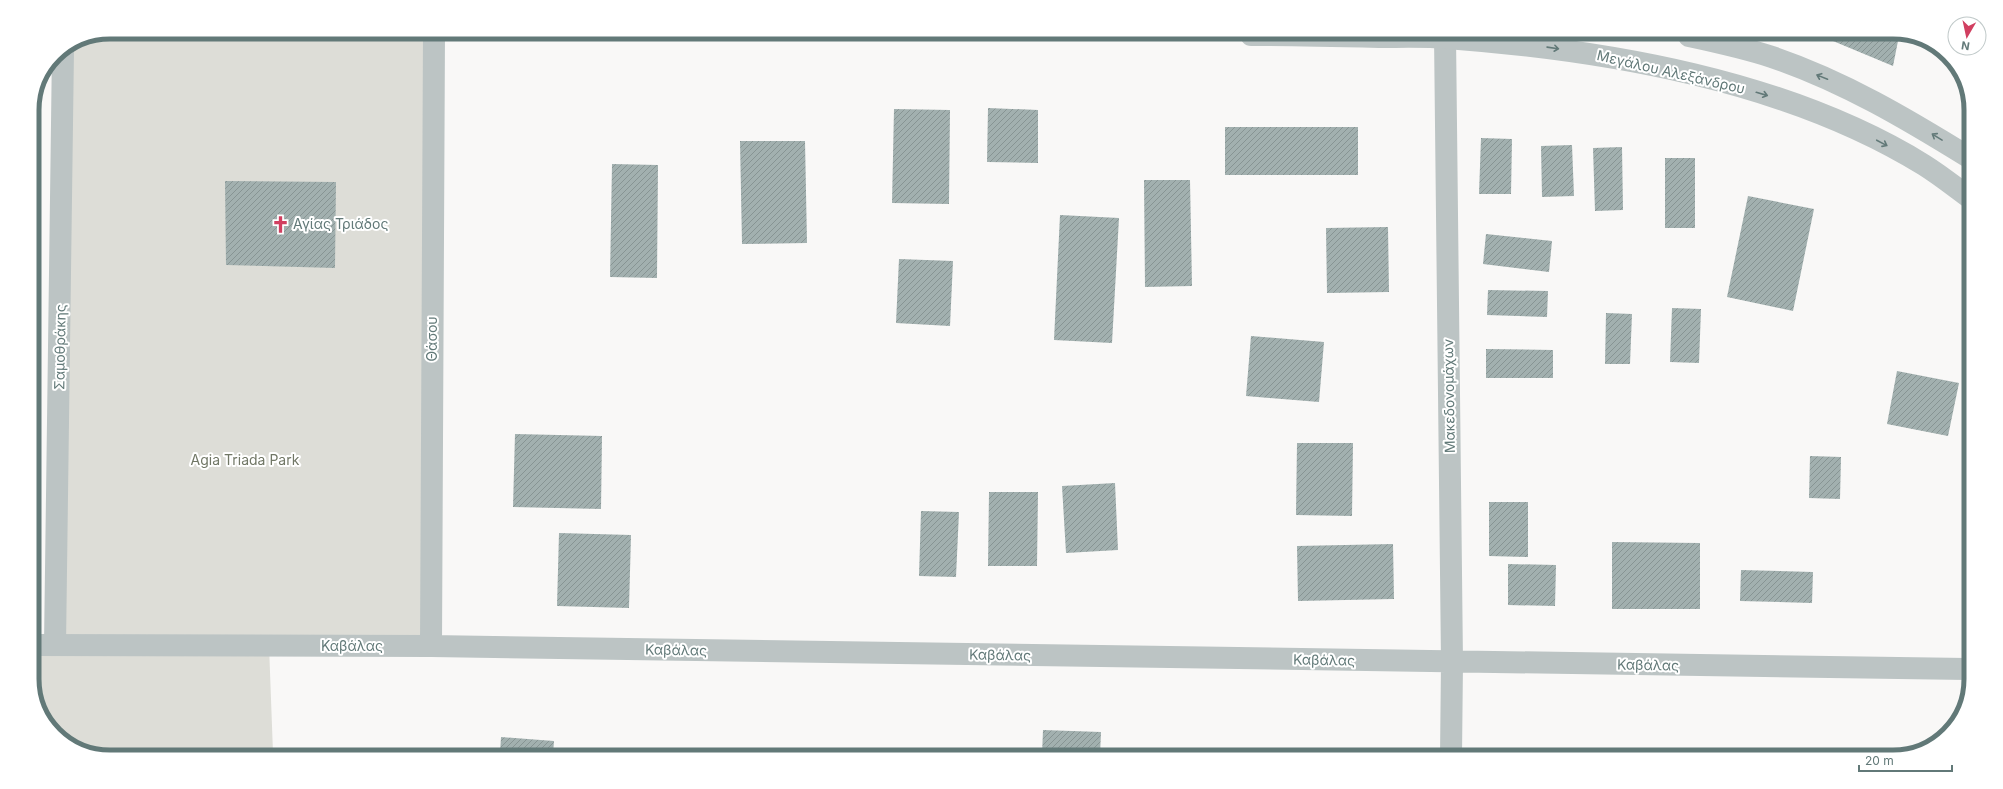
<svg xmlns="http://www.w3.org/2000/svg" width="2003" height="789" font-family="Inter,sans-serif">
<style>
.park{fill:#ddddd7}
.building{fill:url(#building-hatch)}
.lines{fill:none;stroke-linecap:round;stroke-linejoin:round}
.minor{stroke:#bcc4c4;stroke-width:22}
.tertiary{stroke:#bcc4c4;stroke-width:22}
.oneway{stroke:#627978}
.labels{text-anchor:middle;stroke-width:4;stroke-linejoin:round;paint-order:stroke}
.street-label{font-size:14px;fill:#627978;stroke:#fff}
.poi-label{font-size:14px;fill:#627978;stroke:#fff;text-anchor:start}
.park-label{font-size:14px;fill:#717766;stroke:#fff}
.rim{fill:none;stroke:#627978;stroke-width:5}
</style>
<defs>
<pattern id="building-hatch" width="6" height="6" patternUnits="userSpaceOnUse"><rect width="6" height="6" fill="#a2b0af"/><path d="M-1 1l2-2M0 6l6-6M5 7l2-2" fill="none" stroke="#879493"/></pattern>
</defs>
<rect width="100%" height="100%" fill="#f9f8f7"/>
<!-- park -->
<path class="park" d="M110,32l324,1 -3,613 -162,-1 4,108h-188l-37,-27 -16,-42v-39h23l8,-596 17,-11z"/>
<!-- building -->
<path class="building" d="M1821,36h78l-6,30z
M988,108l50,2v53l-51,-1z
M894,109l56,1 -1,94 -57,-1z
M1225,127h133v48h-133z
M1481,138l31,1 -1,55h-32z
M740,141h65l2,102 -65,1z
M1572,145l2,51 -32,1 -1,-51z
M1622,147l1,63 -28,1 -2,-63z
M1665,158h30v70h-30z
M612,164l46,1 -1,113 -47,-1z
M1144,180h46l2,106 -47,1z
M225,181l111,1 -1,86 -109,-3z
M1748,196l66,13 -21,102 -66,-14z
M1060,215l59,3 -7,125 -58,-3z
M1388,227l1,65 -62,1 -1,-65z
M1486,234l66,7 -3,31 -66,-8z
M899,259l54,2 -3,65 -54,-3z
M1488,290l60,1 -1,26 -60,-2z
M1672,308l29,1 -2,54 -29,-1z
M1606,313l26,1 -2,50h-25z
M1251,336l73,6 -5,60 -73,-6z
M1486,349l67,1v28h-67z
M1897,371l62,12 -11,53 -61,-12z
M515,434l87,2 -1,73 -88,-2z
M1297,443h56l-1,73 -56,-1z
M1810,456l31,1 -1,42 -31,-1z
M1115,483l3,67 -52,3 -4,-67z
M989,492h49l-1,74h-49z
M1489,502h39v55l-39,-1z
M921,511l38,1 -3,65 -37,-1z
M559,533l72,2 -2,73 -72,-2z
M1612,542l88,1v66h-88z
M1393,544l1,55 -96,2 -1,-55z
M1508,564l48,1 -1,41 -47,-1z
M1741,570l72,2 -1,31 -72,-2z
M1043,730l58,2 -1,23h-58z
M501,737l53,4 -1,13h-53z"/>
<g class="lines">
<!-- minor -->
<path class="minor" d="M1445,35l7,627 -1,94
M32,645l399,1 1536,23
M55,645l8,-596
M431,646l3,-613"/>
<!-- tertiary -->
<path class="tertiary" d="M1251,35c42,0 85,1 128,2 22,0 45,-1 68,1 159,12 339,42 477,127 16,10 31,22 46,33
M1689,36c28,6 56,12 83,21 71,24 135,62 198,101"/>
</g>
<!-- one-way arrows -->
<defs><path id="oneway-shaft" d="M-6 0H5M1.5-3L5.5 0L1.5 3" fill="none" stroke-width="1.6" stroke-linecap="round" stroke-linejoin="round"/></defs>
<g class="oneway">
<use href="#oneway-shaft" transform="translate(1553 48) rotate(8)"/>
<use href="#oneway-shaft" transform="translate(1822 77) rotate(-158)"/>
<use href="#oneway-shaft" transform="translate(1762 94) rotate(16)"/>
<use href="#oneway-shaft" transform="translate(1937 137) rotate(-148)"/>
<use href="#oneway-shaft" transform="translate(1882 143) rotate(28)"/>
</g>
<!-- icons -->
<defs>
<symbol id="church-bare" viewBox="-9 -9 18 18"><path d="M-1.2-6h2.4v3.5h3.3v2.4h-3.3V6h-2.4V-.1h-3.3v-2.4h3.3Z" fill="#d13f60" stroke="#fff" stroke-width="2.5" paint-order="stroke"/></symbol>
</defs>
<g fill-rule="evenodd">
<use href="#church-bare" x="268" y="212" width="25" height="25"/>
</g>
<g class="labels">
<!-- street labels -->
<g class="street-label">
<text transform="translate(1671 72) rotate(13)" y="5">Μεγάλου Αλεξάνδρου</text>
<text transform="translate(432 339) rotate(-90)" y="5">Θάσου</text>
<text transform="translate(60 347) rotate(-89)" y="5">Σαμοθράκης</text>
<text transform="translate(1449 396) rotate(-91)" y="5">Μακεδονομάχων</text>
<text x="352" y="651">Καβάλας</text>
<text transform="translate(676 650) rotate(1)" y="5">Καβάλας</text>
<text transform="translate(1000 655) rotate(1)" y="5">Καβάλας</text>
<text transform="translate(1324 660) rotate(1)" y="5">Καβάλας</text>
<text transform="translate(1648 665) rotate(1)" y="5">Καβάλας</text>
</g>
<!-- poi labels -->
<g class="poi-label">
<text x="293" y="229">Αγίας Τριάδος</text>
</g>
<!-- park labels -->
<g class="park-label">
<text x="245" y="465">Agia Triada Park</text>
</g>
</g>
<!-- crop -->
<path d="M0 0H2003V789H0ZM110 39H1893A71 71 0 0 1 1964 110V679A71 71 0 0 1 1893 750H110A71 71 0 0 1 39 679V110A71 71 0 0 1 110 39Z" fill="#fff" fill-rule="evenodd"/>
<path class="rim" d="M110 39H1893A71 71 0 0 1 1964 110V679A71 71 0 0 1 1893 750H110A71 71 0 0 1 39 679V110A71 71 0 0 1 110 39Z"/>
<!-- north arrow -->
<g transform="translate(1967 36) rotate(189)"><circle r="19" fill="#ffffff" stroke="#c0c9c9"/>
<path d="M0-3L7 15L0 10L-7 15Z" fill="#d13f60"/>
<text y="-6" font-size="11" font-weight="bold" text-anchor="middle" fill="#627978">N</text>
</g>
<!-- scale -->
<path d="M1859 765v6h93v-6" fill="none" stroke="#627978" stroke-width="2"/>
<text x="1865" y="765" font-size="12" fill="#627978" stroke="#ffffff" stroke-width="3" paint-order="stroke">20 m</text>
</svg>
